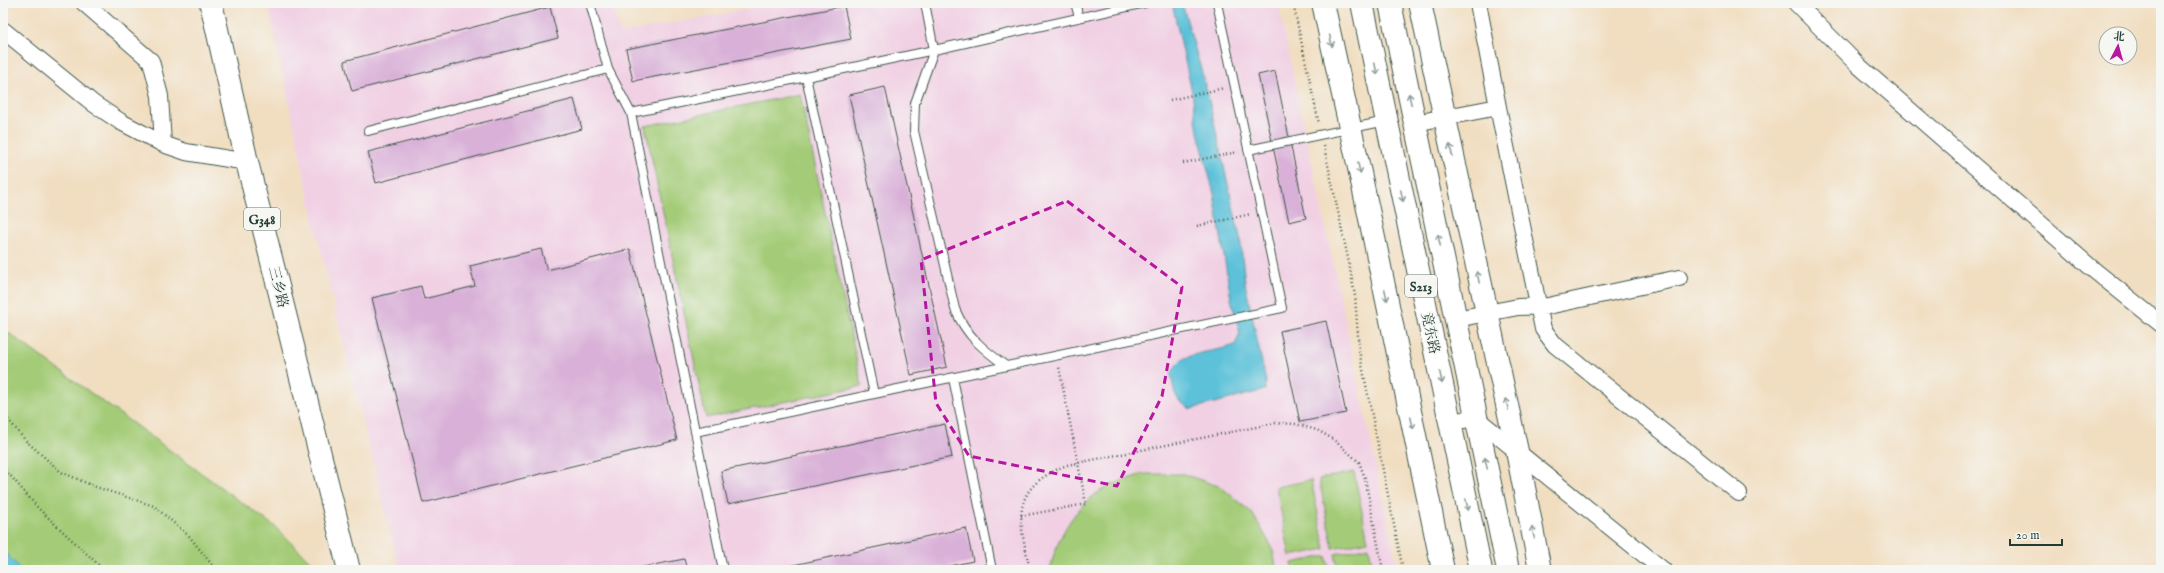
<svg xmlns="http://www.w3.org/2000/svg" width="2164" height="573" font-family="'IM FELL English','Noto Serif SC',serif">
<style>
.built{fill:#f1d0e4}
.green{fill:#a4cc78;stroke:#628456}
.water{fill:#5bc1d9;stroke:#3d7f86}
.building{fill:#d9b0d8}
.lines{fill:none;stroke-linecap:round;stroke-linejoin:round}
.lane-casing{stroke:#3e5549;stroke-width:10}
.street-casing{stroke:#3e5549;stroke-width:18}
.primary-casing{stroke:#3e5549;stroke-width:24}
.highway-casing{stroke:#3e5549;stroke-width:24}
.path{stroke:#3e5549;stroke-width:2.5;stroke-dasharray:1 3;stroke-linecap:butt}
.lane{stroke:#fff;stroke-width:8}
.street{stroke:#fff;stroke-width:16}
.primary{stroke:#fff;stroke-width:22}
.highway{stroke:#fff;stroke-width:22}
.oneway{stroke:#8f9e9a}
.marked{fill:none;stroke:#b5179e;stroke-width:3;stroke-dasharray:8 5;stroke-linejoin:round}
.labels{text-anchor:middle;stroke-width:3.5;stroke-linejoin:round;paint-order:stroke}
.shield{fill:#f6f6f2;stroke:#60746d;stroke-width:1}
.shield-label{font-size:13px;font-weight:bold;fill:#1f3d34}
.street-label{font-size:14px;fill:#1f3d34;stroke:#f6f6f2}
</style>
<rect width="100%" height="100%" fill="#f6f6f2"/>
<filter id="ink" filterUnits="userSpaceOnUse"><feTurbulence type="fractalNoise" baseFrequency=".025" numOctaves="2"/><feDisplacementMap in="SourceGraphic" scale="8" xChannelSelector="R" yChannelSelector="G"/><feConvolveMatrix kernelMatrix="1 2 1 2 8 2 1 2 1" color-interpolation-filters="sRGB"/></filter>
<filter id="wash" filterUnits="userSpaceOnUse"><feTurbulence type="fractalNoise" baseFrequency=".012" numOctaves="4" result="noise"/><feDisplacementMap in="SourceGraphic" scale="16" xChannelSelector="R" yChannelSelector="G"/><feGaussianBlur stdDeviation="0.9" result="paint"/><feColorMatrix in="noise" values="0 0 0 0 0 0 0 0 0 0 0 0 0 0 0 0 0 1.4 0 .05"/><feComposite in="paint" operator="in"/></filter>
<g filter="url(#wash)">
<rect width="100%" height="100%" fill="#f1dec1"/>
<!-- built -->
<path class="built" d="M268,3h344l8,30 162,-30h496l120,567h-999l-83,-340z"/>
<!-- green -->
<path class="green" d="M800,94l62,292 -156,32 -61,-292z
M3,329l271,197 45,44h-316z
M1354,472l14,69 -35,7 -14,-69z
M1143,474h40l38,13 31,26 20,34 5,23h-227c7,-34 25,-64 55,-82 11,-6 26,-10 38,-14z
M1311,480l14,69 -35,7 -14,-69z
M1369,547l4,23h-35l-3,-16z
M1326,556l3,14h-36l-1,-7z"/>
<!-- water -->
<path class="water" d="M1172,3h10l24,84 34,150 5,46 21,98 -1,9 -74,19c-18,-10 -16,-15 -20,-35 3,-4 5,-10 9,-13 12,-9 39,-10 55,-16l5,-12 -9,-34 -17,-105 -16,-62 -6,-40z
M3,550l18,20h-18z"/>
<g id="blocks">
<!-- building -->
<path class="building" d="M844,6l7,33 -218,42 -7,-32z
M550,7l8,31 -206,53 -8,-30z
M1275,71l31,147 -17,4 -31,-147z
M885,87l62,280 -36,8 -62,-280z
M574,99l8,30 -206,54 -8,-31z
M541,249l6,21 83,-21 47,191 -254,63 -51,-205 49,-12 3,13 51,-13 -5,-20z
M1326,321l20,92 -46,9 -20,-91z
M945,424l7,33 -224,47 -7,-33z
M966,528l7,33 -41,9h-162z
M684,559l3,11h-53l-1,-1z"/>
</g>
</g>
<g filter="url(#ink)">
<use href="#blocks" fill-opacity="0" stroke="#3e5549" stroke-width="1"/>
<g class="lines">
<defs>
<path id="lane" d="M590,3l18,66 23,44 92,457
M925,3l9,47 211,-47
M1075,3l4,14
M934,50l-19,53 -1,28 41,178c11,27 29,41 51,57
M806,77l128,-27
M631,113l175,-36 68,317 -179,38
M368,131l240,-62
M1248,150l138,-29
M953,378l39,192
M874,394l408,-86 -65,-305"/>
<path id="street" d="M84,3l67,58 9,35 3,48 23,8 61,10
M1478,3l20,104
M1796,3l63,63 236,205 66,53
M3,30l91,74 27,18 42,22
M1415,123l83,-16 45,222 12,16 184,148
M1456,319l62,-12 30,-1 131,-28
M1450,422l26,-4 187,152"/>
<path id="primary" d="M1323,3l46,211 74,356
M1362,3l119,567
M1390,3l118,567
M1420,3l97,448 23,119"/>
<path id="highway" d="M211,3l36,159 102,408"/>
</defs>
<!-- lane casing -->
<use href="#lane" class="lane-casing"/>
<!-- street casing -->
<use href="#street" class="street-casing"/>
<!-- primary casing -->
<use href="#primary" class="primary-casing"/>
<!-- highway casing -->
<use href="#highway" class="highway-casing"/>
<!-- path -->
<path class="path" d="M1293,3l26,121
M1170,100l54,-12
M1324,146l25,117 6,33 4,54 44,220
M1183,163l55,-11
M1197,226l54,-12
M3,413l22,27 36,32 35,15 58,19 35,30 27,34
M3,467l36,42 65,61
M1021,516l65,-12 -27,-137
M1030,570c-11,-52 -22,-81 37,-105l209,-42 19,1 22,6 16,9 26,23 6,16 18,92"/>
<!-- lane -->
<use href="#lane" class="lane"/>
<!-- street -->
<use href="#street" class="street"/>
<!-- primary -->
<use href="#primary" class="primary"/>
<!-- highway -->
<use href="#highway" class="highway"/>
</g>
<!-- one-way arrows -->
<defs><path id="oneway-shaft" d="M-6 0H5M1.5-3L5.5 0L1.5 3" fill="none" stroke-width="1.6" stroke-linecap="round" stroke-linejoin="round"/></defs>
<g class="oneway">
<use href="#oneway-shaft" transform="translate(1331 41) rotate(77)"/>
<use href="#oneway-shaft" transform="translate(1376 69) rotate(78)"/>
<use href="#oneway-shaft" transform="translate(1410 99) rotate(-102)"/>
<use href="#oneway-shaft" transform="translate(1451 150) rotate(-102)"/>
<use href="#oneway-shaft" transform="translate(1359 168) rotate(78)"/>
<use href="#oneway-shaft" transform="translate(1402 196) rotate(78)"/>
<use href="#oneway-shaft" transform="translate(1439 240) rotate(-102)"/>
<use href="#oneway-shaft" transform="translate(1478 277) rotate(-102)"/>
<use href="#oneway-shaft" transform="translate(1386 295) rotate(78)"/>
<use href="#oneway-shaft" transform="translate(1441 378) rotate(78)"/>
<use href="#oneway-shaft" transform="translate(1507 404) rotate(-103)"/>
<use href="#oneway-shaft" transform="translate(1412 423) rotate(78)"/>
<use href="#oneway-shaft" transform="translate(1486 463) rotate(-102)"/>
<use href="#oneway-shaft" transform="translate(1467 505) rotate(78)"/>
<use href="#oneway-shaft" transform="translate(1533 532) rotate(-101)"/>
</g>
</g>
<!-- marked area -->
<path class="marked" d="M1067,201l115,86 -20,109 -45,90 -148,-30 -33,-53 -15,-143z"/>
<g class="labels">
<!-- shield labels -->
<g class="shield">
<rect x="244" y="208" width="36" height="22" rx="3"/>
<rect x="1405" y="275" width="32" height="22" rx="3"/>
</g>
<g class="shield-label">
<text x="262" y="224">G348</text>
<text x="1421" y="291">S213</text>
</g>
<!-- street labels -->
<g class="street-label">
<text transform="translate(279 287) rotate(76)" y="5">三乡路</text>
<text transform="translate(1431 333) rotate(78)" y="5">竟东路</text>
</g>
</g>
<!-- margin -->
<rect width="2164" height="573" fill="none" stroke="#f6f6f2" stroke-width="16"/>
<!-- north arrow -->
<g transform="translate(2118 46) rotate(6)"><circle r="19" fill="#f6f6f2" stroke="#a0aca6"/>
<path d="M0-3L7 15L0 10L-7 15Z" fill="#b5179e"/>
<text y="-6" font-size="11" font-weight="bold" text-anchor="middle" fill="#1f3d34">北</text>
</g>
<!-- scale -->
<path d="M2010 539v6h52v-6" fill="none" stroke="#1f3d34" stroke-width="2"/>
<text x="2016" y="539" font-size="12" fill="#1f3d34" stroke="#f6f6f2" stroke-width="3" paint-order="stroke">20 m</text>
</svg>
